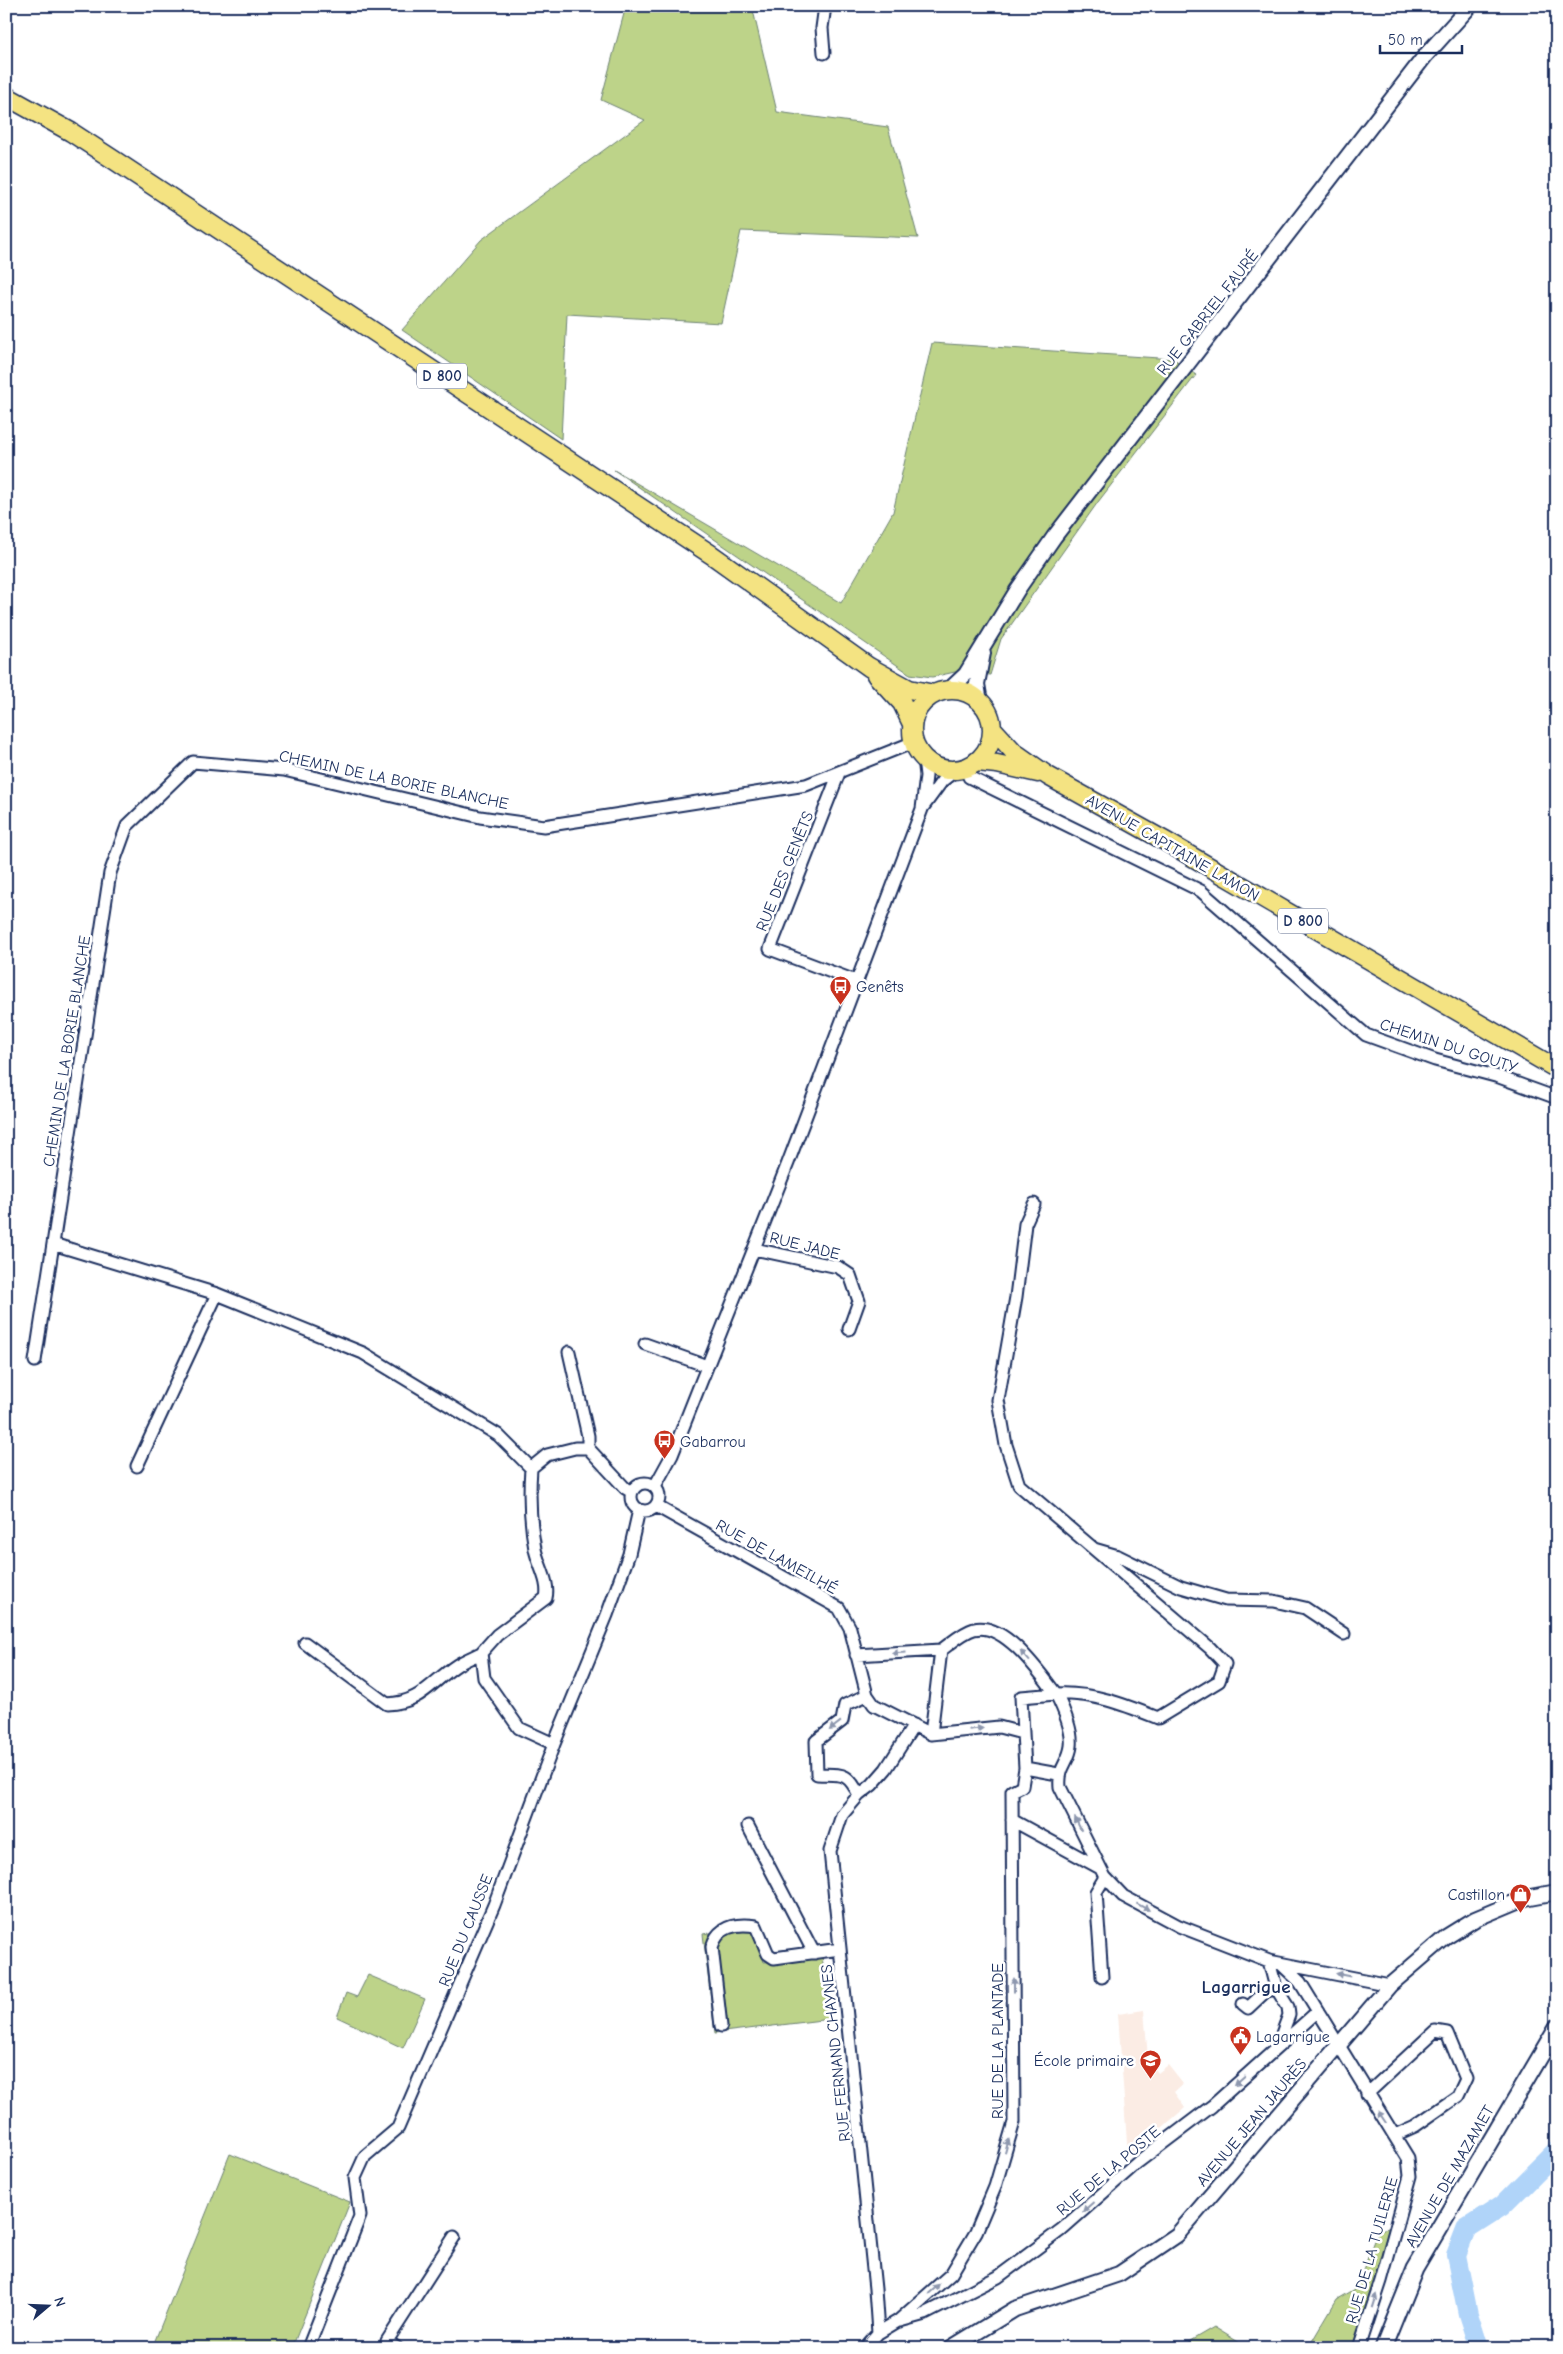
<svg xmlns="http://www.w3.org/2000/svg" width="1563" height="2354" font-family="'Comic Neue',sans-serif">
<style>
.built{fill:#fbece4}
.green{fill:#bdd389;stroke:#6c8174}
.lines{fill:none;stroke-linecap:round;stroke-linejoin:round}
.river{stroke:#b0d4f9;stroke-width:20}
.minor-casing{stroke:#1b2f5e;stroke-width:15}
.tertiary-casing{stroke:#1b2f5e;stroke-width:18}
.secondary-casing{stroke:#1b2f5e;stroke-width:19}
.primary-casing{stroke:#1b2f5e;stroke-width:21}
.minor{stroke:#fff;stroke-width:11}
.tertiary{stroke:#fff;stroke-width:14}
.secondary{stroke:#fff;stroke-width:15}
.primary{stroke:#f4e382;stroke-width:18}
.oneway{fill:#8d97ae}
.labels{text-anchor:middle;stroke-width:5;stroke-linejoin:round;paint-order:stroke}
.shield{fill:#fff;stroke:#5f6d8e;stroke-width:1}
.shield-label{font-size:15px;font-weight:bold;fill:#1b2f5e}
.street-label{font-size:16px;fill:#1b2f5e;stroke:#fff}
.poi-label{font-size:16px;fill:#1b2f5e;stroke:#fff;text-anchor:start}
.quarter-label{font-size:19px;font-weight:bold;fill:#1b2f5e;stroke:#fff}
</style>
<rect width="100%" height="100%" fill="#fff"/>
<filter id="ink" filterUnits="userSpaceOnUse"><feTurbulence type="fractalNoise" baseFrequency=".02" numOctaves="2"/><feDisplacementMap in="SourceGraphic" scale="10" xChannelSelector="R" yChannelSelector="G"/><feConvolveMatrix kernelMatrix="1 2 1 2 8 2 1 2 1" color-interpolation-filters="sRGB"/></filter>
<g filter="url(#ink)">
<!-- built -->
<path class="built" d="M1144,2010l4,48 10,15 10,-8 15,19 -9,8 11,16 -57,49 -10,-143z"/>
<!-- green -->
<path class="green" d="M626,6h126l25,106 111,15 30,111 -177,-7 -20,92 -154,-9 -6,125 -159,-109 79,-90 164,-120 -44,-20z
M932,343l242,16 22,16 -98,127 -97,137 -11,36 -35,-3 -23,5 -22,-3 -296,-204 227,133 52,-91z
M752,1927l12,35 58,-6 8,63 -115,14 -12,-99z
M368,1975l57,24 -22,49 -66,-31 9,-24 11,4z
M230,2154l120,48 -58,146h-126l-12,-5z
M1389,2228l-35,120h-46l29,-49 19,-11 22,-58z
M1214,2327l34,21h-60l2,-7z"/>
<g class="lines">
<!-- river -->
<path class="river" d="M1479,2348l-11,-34 -12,-59 10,-26 36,-23 55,-55"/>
<defs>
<path id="minor" d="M824,53l-2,-25 3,-22
M966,768l3,9 232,114 165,144 69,25 64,17 58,21
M839,773l-69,176 88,33
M923,807l19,-26 14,-11
M1034,1204l-9,20 -9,73 -18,103 8,45 13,40 75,64 24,7 63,31 45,13 48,1 31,7 39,26
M53,1244l164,50 146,59 135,82 33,33
M754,1249l84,18 12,8 9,26 -10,28
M645,1344l62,22
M569,1352l19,84v12
M35,1361l75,-488 17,-47 66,-64 91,8 196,47 64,9 262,-41 108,-43
M137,1466l80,-172
M631 1497a14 14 0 1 1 28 0a14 14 0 1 1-28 0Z
M655,1486l17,-31 116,-292 134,-354 4,-33 -2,-18
M656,1506l183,102 11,20 17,67 7,10 57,29 68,-7 23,6
M1094,1549l116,99 15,16 -6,17 -61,37c-33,-13 -65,-26 -102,-24 7,14 17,36 15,52 -2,17 -13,20 -11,41l45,90 18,19 56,30 90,35 121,24
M305,1643l82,61c34,-1 44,-22 70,-39 8,-5 16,-8 24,-12
M941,1650c9,-6 22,-18 33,-21 30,-8 66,44 82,65
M856,1655l85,-5
M931,1734l10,-84
M554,1744l-35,-16 -35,-50 -3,-25 16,-18 49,-37c4,-16 -8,-33 -11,-49 -5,-27 -6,-54 -4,-81l16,-13 28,-7h13l37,40 7,4
M1025,1768l33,6
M859,1795c-12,-24 -17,-20 -42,-21l-1,-33 26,-20 3,-16 22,-10
M1012,1820l88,48
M748,1826l66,127
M1269,1961l7,27 12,19 1,8 -12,32
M1281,1964l19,18 108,176 2,18 -29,105 -22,67
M1102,1977l-6,-85 9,-15
M1243,2004l5,4 17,-16 11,-4
M721,2026l-9,-79c6,-21 24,-24 44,-21l12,28 6,4 66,-9
M1367,2094l68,-63 12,2 19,46 -8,17 -43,30 -20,9
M900,2321l25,-7 73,-37 63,-47 77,-68 74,-56 106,-95
M878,2333l20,-12 53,-47 25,-42 19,-45 19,-65 -2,-331 10,-5 3,-18 -4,-71 35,-3
M308,2348l52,-132 -5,-38 10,-22 33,-28 96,-223 60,-161 53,-129 22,-61 10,-44
M397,2348l-10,-7 67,-104
M865,2348l13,-15 -3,-44 -45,-438 12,-36 17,-20 13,-10 14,-16 28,-44"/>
<path id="tertiary" d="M949,690l17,-16 52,-85 36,-52 371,-481 45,-50
M980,702l-3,-18 6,-31
M951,2348l64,-39 104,-35 58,-39 213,-250 56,-48 29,-18 50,-21 32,-6"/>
<path id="secondary" d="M1383,2348l32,-79 142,-241"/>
<path id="primary" d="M6,96l65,36 43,28 598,395 157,112 40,22 25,5
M876,675l26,28 10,21
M912 730a40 40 0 1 1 80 0a40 40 0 1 1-80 0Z
M992,728l22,24 34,24 117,65 392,228
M977,762l20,2 41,9"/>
</defs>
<!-- minor casing -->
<use href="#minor" class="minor-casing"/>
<!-- tertiary casing -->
<use href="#tertiary" class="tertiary-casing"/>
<!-- secondary casing -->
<use href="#secondary" class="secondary-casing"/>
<!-- primary casing -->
<use href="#primary" class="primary-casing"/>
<!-- minor -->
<use href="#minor" class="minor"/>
<!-- tertiary -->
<use href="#tertiary" class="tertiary"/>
<!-- secondary -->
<use href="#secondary" class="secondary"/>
<!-- primary -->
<use href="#primary" class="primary"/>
</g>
<!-- one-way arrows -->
<defs><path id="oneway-solid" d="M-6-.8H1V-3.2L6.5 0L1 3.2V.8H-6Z" transform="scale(1.25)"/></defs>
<g class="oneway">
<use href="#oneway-solid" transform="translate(899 1653) rotate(177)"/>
<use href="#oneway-solid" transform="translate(1025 1656) rotate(-131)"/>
<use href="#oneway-solid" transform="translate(835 1726) rotate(142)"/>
<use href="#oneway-solid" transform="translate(976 1729) rotate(-6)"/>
<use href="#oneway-solid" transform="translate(1078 1824) rotate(-117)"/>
<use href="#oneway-solid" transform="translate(1143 1907) rotate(28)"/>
<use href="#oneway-solid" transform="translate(1343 1975) rotate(-168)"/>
<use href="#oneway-solid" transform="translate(1014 1985) rotate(-90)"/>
<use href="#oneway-solid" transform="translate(1240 2081) rotate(139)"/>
<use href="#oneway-solid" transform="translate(1382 2117) rotate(-124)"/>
<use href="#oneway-solid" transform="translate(1007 2146) rotate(-74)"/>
<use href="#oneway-solid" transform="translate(1088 2207) rotate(138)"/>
<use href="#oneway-solid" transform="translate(934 2289) rotate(-42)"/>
<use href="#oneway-solid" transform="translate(1374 2301) rotate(-72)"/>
</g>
</g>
<!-- icons -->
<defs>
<symbol id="bus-pin" viewBox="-11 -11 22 30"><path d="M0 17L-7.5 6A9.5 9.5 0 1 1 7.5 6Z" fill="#c8321e" stroke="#fff"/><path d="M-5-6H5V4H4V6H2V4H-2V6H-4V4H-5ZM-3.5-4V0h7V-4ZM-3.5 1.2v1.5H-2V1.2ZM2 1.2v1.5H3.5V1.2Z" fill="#fff"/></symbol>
<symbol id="shop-pin" viewBox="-11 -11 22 30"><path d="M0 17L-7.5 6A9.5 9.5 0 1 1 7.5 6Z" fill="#c8321e" stroke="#fff"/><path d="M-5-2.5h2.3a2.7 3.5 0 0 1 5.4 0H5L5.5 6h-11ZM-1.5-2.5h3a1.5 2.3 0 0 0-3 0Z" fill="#fff"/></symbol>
<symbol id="civic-pin" viewBox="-11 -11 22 30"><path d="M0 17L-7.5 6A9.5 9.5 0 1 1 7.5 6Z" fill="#c8321e" stroke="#fff"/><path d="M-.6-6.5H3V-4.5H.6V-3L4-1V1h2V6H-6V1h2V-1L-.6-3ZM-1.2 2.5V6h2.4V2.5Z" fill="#fff"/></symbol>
<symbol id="school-pin" viewBox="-11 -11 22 30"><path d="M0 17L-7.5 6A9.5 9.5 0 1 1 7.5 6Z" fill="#c8321e" stroke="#fff"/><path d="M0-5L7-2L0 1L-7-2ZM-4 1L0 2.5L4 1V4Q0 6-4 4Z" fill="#fff"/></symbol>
</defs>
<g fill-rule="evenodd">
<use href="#bus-pin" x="828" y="974" width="25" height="34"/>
<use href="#bus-pin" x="652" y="1428" width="25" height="34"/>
<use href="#shop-pin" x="1508" y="1882" width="25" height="34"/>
<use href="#civic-pin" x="1228" y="2024" width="25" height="34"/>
<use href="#school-pin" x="1138" y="2048" width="25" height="34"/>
</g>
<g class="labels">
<!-- shield labels -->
<g class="shield">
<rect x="417" y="363.5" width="50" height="25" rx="4"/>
<rect x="1278" y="908.5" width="50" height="25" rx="4"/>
</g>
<g class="shield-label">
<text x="442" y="381">D 800</text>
<text x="1303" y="926">D 800</text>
</g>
<!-- street labels -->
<g class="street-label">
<text transform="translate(1207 312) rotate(-52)" y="6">RUE GABRIEL FAURÉ</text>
<text transform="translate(394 779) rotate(12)" y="6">CHEMIN DE LA BORIE BLANCHE</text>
<text transform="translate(1173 847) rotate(30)" y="6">AVENUE CAPITAINE LAMON</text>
<text transform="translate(784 871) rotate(-68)" y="6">RUE DES GENÊTS</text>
<text transform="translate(1449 1045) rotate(18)" y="6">CHEMIN DU GOUTY</text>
<text transform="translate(66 1051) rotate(-81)" y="6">CHEMIN DE LA BORIE BLANCHE</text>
<text transform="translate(805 1245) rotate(14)" y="6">RUE JADE</text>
<text transform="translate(777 1556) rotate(29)" y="6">RUE DE LAMEILHÉ</text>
<text transform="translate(465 1930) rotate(-68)" y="6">RUE DU CAUSSE</text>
<text transform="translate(997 2041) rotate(-90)" y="6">RUE DE LA PLANTADE</text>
<text transform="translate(835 2053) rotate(-96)" y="6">RUE FERNAND CHAYNES</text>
<text transform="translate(1251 2122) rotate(-50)" y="6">AVENUE JEAN JAURÈS</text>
<text transform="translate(1108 2170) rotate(-40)" y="6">RUE DE LA POSTE</text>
<text transform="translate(1449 2176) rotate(-60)" y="6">AVENUE DE MAZAMET</text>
<text transform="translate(1371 2250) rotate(-74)" y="6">RUE DE LA TUILERIE</text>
</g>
<!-- poi labels -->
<g class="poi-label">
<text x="856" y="992">Genêts</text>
<text x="680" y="1447">Gabarrou</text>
<text x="1505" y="1900" text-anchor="end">Castillon</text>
<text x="1256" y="2042">Lagarrigue</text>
<text x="1134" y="2066" text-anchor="end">École primaire</text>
</g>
<!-- quarter labels -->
<g class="quarter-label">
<text x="1246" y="1993">Lagarrigue</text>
</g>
</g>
<!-- margin -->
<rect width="1563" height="2354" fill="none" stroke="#fff" stroke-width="25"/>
<rect x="12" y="12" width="1538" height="2329" fill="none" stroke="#1b2f5e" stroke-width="2" filter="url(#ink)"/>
<!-- north arrow -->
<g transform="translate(48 2306) rotate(71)" stroke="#ffffff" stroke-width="4" paint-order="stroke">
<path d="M0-4L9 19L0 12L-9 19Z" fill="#1b2f5e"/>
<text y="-8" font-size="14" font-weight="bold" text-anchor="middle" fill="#1b2f5e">N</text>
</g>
<!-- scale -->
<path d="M1380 45v8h82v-8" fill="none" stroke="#1b2f5e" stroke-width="2.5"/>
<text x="1388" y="45" font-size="15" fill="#1b2f5e" stroke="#ffffff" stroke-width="4" paint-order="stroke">50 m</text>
</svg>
